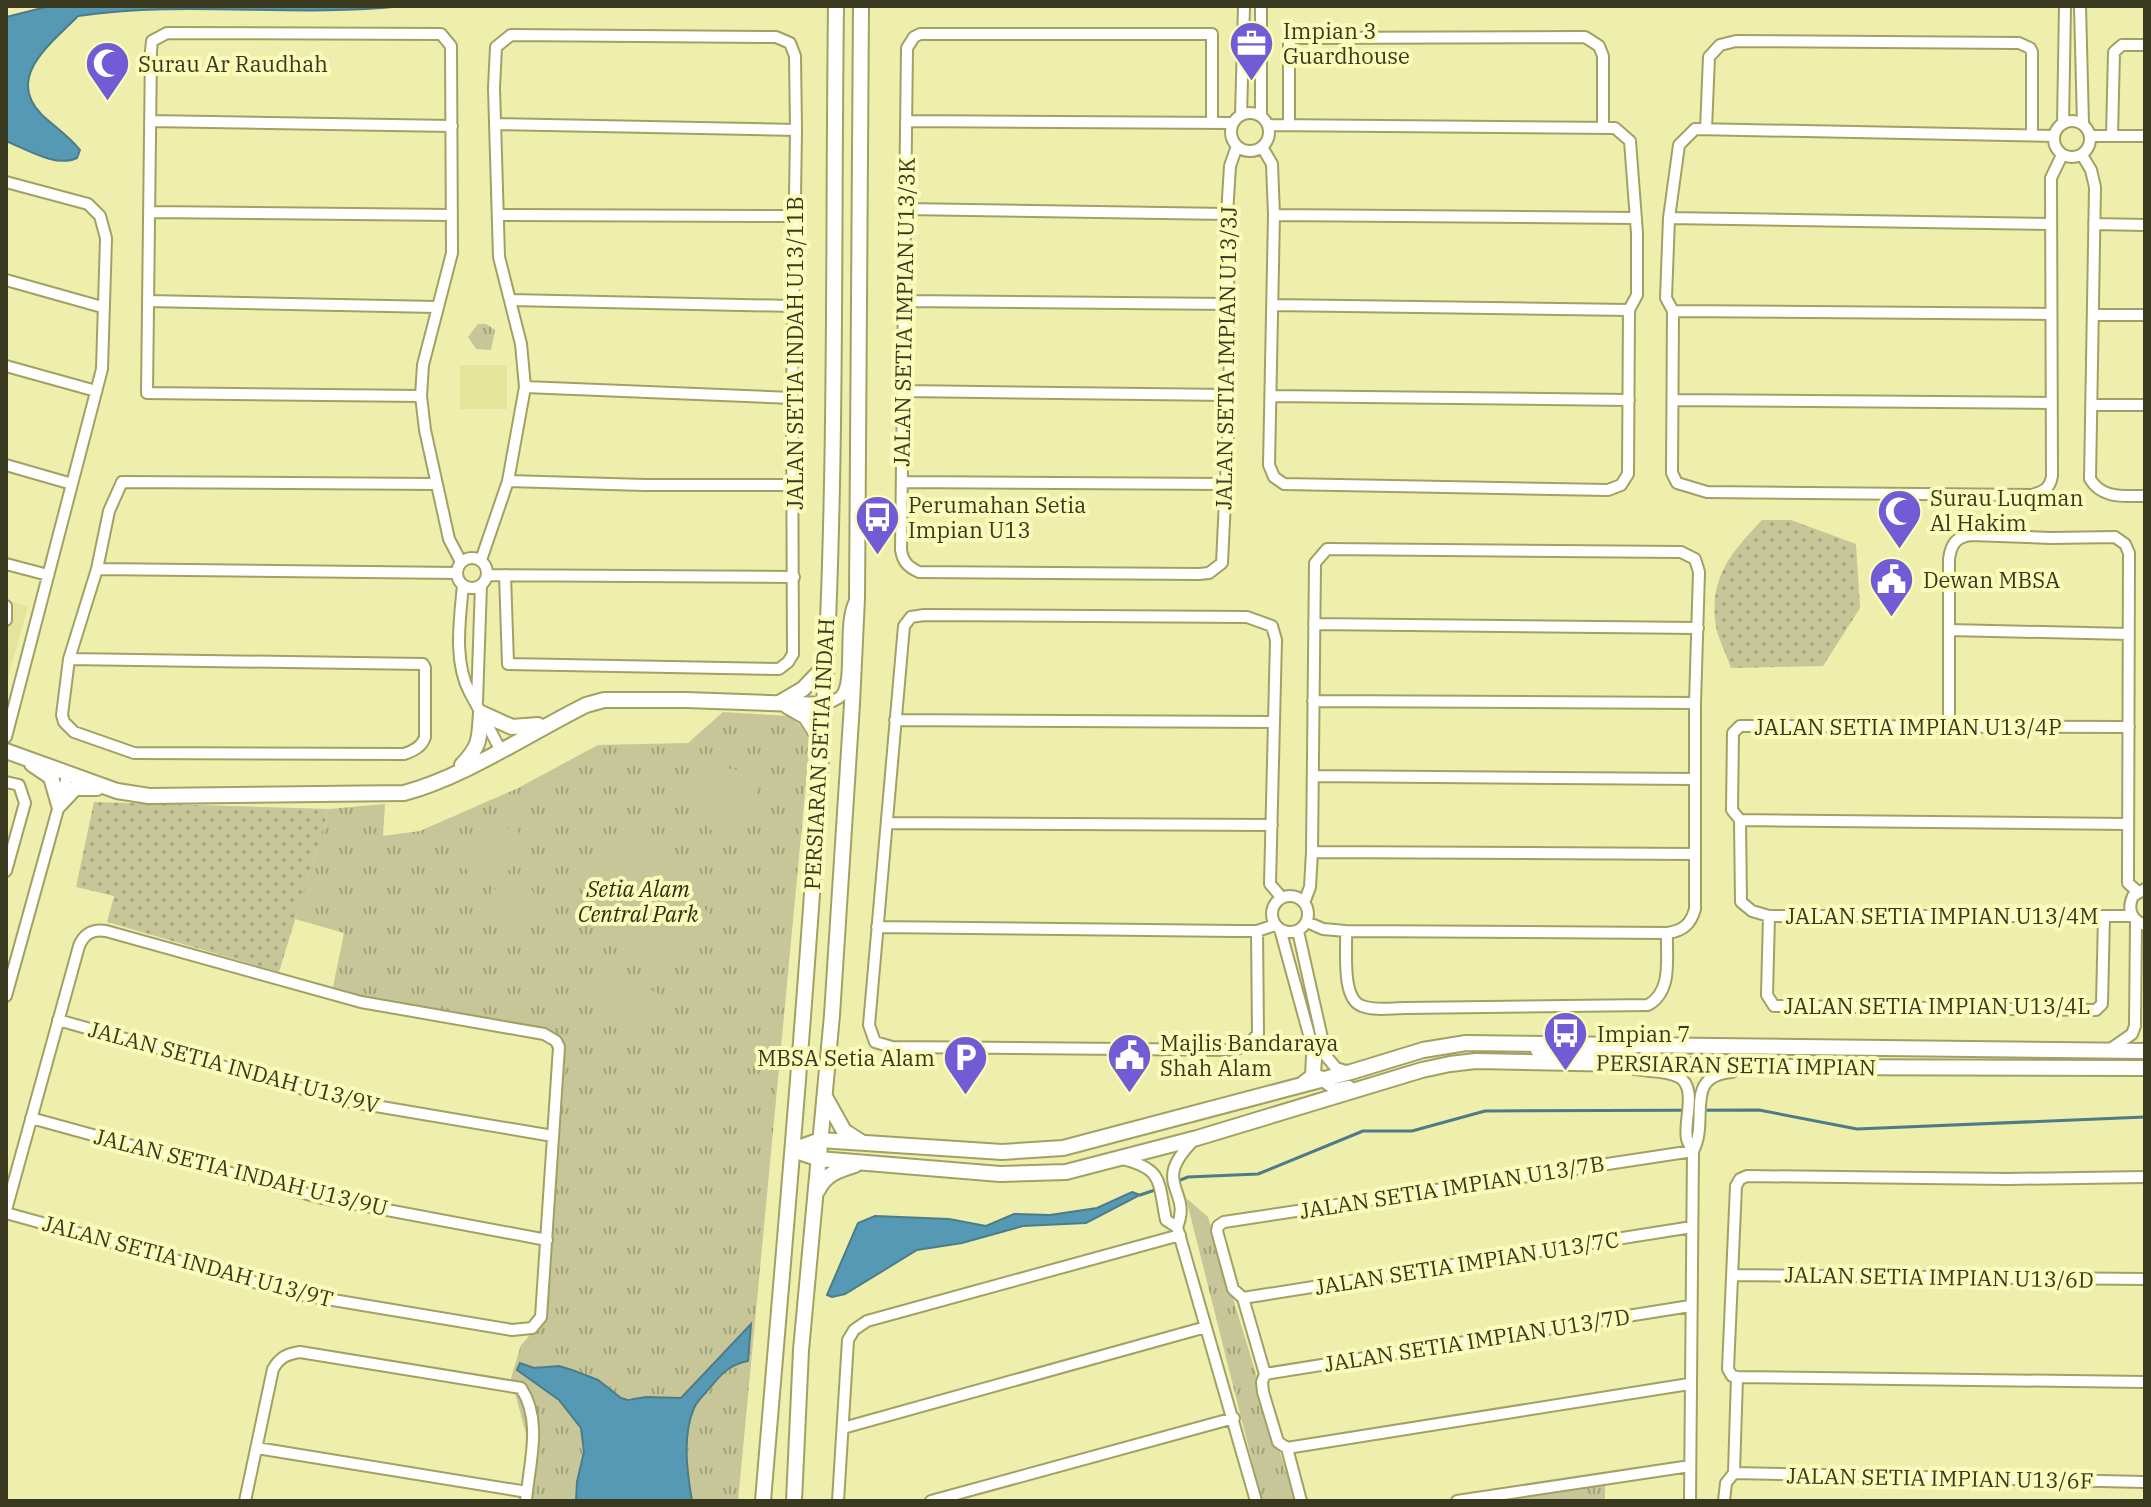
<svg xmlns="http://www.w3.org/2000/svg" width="2151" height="1507" font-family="'IBM Plex Serif',serif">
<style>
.built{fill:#e5e49b}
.grass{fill:url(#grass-dots)}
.park{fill:url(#park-tufts)}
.garden{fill:#c6c698}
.water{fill:#5699b5;stroke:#4d7c88;stroke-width:2}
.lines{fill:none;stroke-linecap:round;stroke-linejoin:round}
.stream{stroke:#4d7c88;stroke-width:3}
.street-casing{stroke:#a2a163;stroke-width:14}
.secondary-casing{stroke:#a2a163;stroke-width:18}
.street{stroke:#fff;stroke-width:10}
.secondary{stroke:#fff;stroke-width:14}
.labels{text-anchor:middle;stroke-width:8;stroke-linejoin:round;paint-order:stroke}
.poi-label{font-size:22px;fill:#39391f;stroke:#fbfbba;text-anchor:start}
.street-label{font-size:22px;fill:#39391f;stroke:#fbfbba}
.park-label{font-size:22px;font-style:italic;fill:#2d2c10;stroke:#fbfbba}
</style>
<defs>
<pattern id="grass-dots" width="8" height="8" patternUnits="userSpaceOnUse" patternTransform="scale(2)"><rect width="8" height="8" fill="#c6c698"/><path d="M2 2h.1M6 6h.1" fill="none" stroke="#a2a27b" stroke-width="1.8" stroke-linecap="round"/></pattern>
<pattern id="park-tufts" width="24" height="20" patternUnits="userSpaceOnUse" patternTransform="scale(2)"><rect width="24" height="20" fill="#c6c698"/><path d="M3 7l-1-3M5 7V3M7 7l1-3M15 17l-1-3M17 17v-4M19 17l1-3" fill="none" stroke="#a2a27b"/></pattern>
</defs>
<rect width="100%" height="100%" fill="#eeeead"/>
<!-- built -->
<path class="built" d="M460,365h47v44h-47z
M6,600l22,6 -22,78z"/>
<!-- grass -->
<path class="grass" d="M1762,520h29l65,24 4,64 -37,58 -92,2c-5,-15 -15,-33 -16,-48 -4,-46 18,-69 47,-100z
M94,802l235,7 -50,163 -172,-50 7,-26 -38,-9z"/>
<!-- park -->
<path class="park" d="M478,324h8l9,6 -4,20 -15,-1 -8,-12z
M723,712l65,4 12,9 10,16 -72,760h-46c-4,-30 -10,-64 2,-93 4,-9 13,-17 19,-24 11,-13 20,-20 35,-24l2,-35 -69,73 -5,2 -55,-2 -23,-18 -39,-14 -42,4 42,30 22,28 3,24 -7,30 -1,19h-46l3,-41 -22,-82 10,-33 18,-20 17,-288 -224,-45 12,-59 -49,-14 34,-110 56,-5 -2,32 37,-5 98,-43 80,-43 90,-2z
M1186,1198l22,19 87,284h-33z
M1605,1484v17h-117z"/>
<!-- garden -->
<path class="garden" d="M718,767c8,2 19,2 27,5 26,13 4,50 -7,64l-22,-1 -24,-26 -1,-26z
M634,824l81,97 -64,52 -81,-97z
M514,825l18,29 -52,36 -20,-30z
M522,873l26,44 -32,19 -26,-44z
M609,973l49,20 -29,48 -41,-42z"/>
<!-- water -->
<path class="water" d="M50,6h352c-108,12 -216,-6 -324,10 -26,27 -74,61 -36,99 13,12 27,21 38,35l-3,8c-21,10 -51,-9 -71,-17v-124z
M1132,1192l8,3 -54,28 -63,3 -61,17 -45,7 -72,44 -13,3 -5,-2 31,-72 17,-7 74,3 37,7 28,-12 36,1 47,-7z
M751,1324l-3,37c-16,3 -24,10 -35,23 -6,8 -15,15 -19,24 -12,28 -7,64 -2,93h-116l1,-19 7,-30 -3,-24 -22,-28 -42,-30 3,-7 14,5 25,-2 13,4 26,10 23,18 7,2 18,-3 35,1z"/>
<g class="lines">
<!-- stream -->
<path class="stream" d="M1178,1181l10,-4 70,-3 105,-43h49l73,-20 274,-1 98,19 288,-12
M1140,1195l15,-5"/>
<defs>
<path id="street" d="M2080,6l3,118
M1231 132a19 19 0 1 1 38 0a19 19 0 1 1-38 0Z
M1241,115l3,-109
M1261,116v-110
M2054 139a18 18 0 1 1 36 0a18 18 0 1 1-36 0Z
M150,121l302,5
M906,121l326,2
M1212,123v-89h-292l-6,3 -7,11 -6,502c2,12 7,17 18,22l280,2 10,-1 13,-10 8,-168 -3,-181 3,-48 7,-20
M496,124l300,6
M2063,124l2,-118
M1289,125v-82l4,-5 292,-1 14,9 4,10v72
M1706,129l3,-72 11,-12 16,-4 283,2 11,5 2,4v83
M2054,136l-359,-7 -16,16 -10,73 -3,80 7,13 -1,162 5,10 30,9 324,3c12,-3 19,-6 21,-19l-1,-298 11,-23
M2090,136h55
M2112,136l2,-84 8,-7h23
M1262,147l10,17 2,51 -5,250 5,12 10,7 324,6 13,-5 7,-11 1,-164 8,-15v-62l-7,-92 -15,-13 -347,-3
M2082,155l9,15 4,17 -5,292c12,20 34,17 55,17
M6,182l82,22 12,12 6,22 -4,131 -96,368
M905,209l322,5
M149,212l303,3
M498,215l297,1
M1274,215l362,3
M1669,218l382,6
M2094,224l51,1
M6,280l96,27
M511,300l282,6
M148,301l288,6
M904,301l325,3
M1273,305l356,5
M1673,311l378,3
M2093,315h52
M6,366l90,25
M525,387l267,11
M903,391l327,4
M421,396l-274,-3 4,-342 1,-10 15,-8 274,1 10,12 1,207 -29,112 -2,31 4,34 24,109 12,23
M1271,396l358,4
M1673,400l379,3
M2091,405h54
M6,465l66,19
M508,481l137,4h148
M902,482l325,2
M457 573a15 15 0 1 1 30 0a15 15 0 1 1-30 0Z
M481,560l27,-79 17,-94 -4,-43 -22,-87 -5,-169 2,-41 15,-12 265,2 14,6 5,13 1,74 -4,268 1,256 -5,8 -9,7 -271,-5 -3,-89
M6,564l42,11
M97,569l360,4
M487,575l307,2
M463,585c-3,33 -10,77 7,108 10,18 20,37 30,56
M6,606v14
M1314,624l384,4
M1949,630l180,4
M69,659l354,5 2,4v69c-3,10 -12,14 -21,17l-270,-1 -60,-21 -10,-10 -2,-7 7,-56 28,-90 12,-58 13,-29 315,2
M1313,701l382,2
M477,702l4,-117
M824,705c4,-2 13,-5 17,-9 13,-14 2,-70 13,-93
M895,720l379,2
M1949,727v-168c2,-15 7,-22 22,-24l80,3 64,-1 10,7 4,9 -1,330 10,9
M1313,776l382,3
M6,782l13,3 6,18 -19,68
M1740,820l-8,-10 1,-77 7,-7 389,1
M1740,820l1,82 11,9 17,5h364
M1740,820l388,4
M887,823l385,2
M1312,852l383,2
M2145,889l-12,7c-6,13 -2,24 12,29
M1272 914a18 18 0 1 1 36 0a18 18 0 1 1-36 0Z
M1304,903l6,-16 2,-35 3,-289 12,-14 354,3 14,7 4,13 -4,131v206c-4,15 -12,22 -28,24l-321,-2 -23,-2 -16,-7
M1769,916l-2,79 7,11 322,4 6,-6 2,-88
M877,927l358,4h22l18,-6
M1280,929l36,131
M1257,931l1,103 -9,10 -15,6 -342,-3 -17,-5 -6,-17 35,-399 7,-9 13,-2 323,2 25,9 4,14 -6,244 12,14
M1298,931l28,125 10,12 13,4
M1346,931c1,19 -5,68 16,75 13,5 30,2 44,2l242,-3c25,-14 18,-47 19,-72
M6,996l62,-223
M58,1020l288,81 207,35
M2109,1050l23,-16 3,-8 1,-105
M1634,1069c14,3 32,1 45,8 19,11 4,45 8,62 1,4 4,8 6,12l-3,350
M1320,1076l1,4 13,9 15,-3
M31,1118l287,79 229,43
M1194,1140c-45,45 -1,49 -17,87l79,274
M1693,1151c17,-31 -11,-75 39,-79
M1122,1159c42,10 36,23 44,61l11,7
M6,1210l73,-264c5,-12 13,-17 27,-15l255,71 183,32 12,7 3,6 -18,270 -9,11 -20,2 -215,-36 -291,-81
M1733,1275l412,4
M1243,1298l449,-71
M1265,1374l425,-68
M1737,1377l408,5
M843,1428l363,-101
M257,1448l270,44
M1287,1448l402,-64
M1734,1473l411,9
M245,1501l28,-132c7,-12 14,-15 27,-17l221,36c22,33 8,76 5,113
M838,1501l10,-161 6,-10 13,-9 313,-86
M931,1501l303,-83
M1301,1501l-14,-53 -9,-6 -15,-50 -1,-10 3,-8 -22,-76 -10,-9 -16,-58 1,-5 6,-4 469,-71
M1457,1501l233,-35
M1724,1501l2,-18 8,-10 3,-96 -5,-1 -4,-7 8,-183 4,-7 7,-3 261,3 137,-2"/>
<path id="secondary" d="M779,703l24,-14 22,-23
M787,706l19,11 15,24
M6,751l111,40 32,5 255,-3c60,-16 124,-59 182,-88l18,-5h82l138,5
M32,764l19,13 8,28
M462,765c19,-20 17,-26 19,-52l31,14 26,-2
M59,805l16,-17h22
M1538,1050l64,4v6l-6,3
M1304,1083l9,-7 1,-20
M825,1097l19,34 17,11
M793,1150l26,9 181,15 66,-2 131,-34 225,-68 28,-6 26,-3 306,6 363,1
M793,1150l27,-10 182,12 61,-4 288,-76 72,-22 43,-7 679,8
M818,1190c7,-16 21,-20 37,-25
M763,1501c22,-265 46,-530 61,-795 13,-233 9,-467 12,-700
M794,1501l7,-151 31,-335 20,-311 5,-106 4,-592"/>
</defs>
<!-- street casing -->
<use href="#street" class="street-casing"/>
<!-- secondary casing -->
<use href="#secondary" class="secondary-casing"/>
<!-- street -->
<use href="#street" class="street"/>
<!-- secondary -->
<use href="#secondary" class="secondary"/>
</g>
<!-- icons -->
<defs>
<symbol id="office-pin" viewBox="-11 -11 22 30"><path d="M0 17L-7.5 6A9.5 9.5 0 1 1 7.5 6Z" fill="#725cd6" stroke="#fbfbba"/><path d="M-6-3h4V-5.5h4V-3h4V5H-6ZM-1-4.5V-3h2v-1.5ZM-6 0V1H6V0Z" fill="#fff"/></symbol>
<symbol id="mosque-pin" viewBox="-11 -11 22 30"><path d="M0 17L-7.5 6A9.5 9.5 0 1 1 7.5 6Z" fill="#725cd6" stroke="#fbfbba"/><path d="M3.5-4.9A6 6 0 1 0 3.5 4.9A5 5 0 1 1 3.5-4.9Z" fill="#fff"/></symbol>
<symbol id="bus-pin" viewBox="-11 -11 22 30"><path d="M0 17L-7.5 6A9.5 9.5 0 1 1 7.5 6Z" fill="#725cd6" stroke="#fbfbba"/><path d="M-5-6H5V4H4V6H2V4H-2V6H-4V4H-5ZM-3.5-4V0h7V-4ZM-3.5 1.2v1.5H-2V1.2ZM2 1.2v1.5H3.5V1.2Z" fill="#fff"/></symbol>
<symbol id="civic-pin" viewBox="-11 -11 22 30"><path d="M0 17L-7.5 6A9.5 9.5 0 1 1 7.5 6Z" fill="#725cd6" stroke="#fbfbba"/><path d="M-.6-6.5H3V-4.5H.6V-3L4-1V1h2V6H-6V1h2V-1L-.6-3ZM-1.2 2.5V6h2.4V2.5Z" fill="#fff"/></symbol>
<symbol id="parking-pin" viewBox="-11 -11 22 30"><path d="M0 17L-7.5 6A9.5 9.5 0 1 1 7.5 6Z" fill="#725cd6" stroke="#fbfbba"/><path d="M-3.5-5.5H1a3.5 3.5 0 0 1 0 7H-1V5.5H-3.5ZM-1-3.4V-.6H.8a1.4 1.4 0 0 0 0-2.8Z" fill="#fff"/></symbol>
</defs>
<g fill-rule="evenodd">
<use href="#office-pin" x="1226" y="18" width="51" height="69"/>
<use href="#mosque-pin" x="82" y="38" width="51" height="69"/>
<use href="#mosque-pin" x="1874" y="486" width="51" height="69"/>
<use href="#bus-pin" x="852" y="492" width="51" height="69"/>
<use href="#civic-pin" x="1866" y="554" width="51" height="69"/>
<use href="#bus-pin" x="1540" y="1008" width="51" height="69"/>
<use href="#civic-pin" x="1104" y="1030" width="51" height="69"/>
<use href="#parking-pin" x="940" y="1032" width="51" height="69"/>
</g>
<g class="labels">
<!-- poi labels -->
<g class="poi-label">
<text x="1283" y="39">Impian 3<tspan x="1283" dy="25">Guardhouse</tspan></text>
<text x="138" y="72">Surau Ar Raudhah</text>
<text x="1930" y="506">Surau Luqman<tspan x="1930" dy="25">Al Hakim</tspan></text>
<text x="908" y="513">Perumahan Setia<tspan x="908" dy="25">Impian U13</tspan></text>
<text x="1923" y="588">Dewan MBSA</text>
<text x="1597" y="1042">Impian 7</text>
<text x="1160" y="1051">Majlis Bandaraya<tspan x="1160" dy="25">Shah Alam</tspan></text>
<text x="935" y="1066" text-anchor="end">MBSA Setia Alam</text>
</g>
<!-- street labels -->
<g class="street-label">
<text transform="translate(904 312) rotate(-89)" y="8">JALAN SETIA IMPIAN U13/3K</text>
<text transform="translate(795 353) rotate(-90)" y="8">JALAN SETIA INDAH U13/11B</text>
<text transform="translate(1226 358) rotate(-89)" y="8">JALAN SETIA IMPIAN U13/3J</text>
<text x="1908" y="735">JALAN SETIA IMPIAN U13/4P</text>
<text transform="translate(819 754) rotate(-87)" y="8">PERSIARAN SETIA INDAH</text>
<text x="1942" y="924">JALAN SETIA IMPIAN U13/4M</text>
<text x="1937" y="1014">JALAN SETIA IMPIAN U13/4L</text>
<text transform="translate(1736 1065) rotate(1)" y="8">PERSIARAN SETIA IMPIAN</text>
<text transform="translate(234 1067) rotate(15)" y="8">JALAN SETIA INDAH U13/9V</text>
<text transform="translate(241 1172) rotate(14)" y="8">JALAN SETIA INDAH U13/9U</text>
<text transform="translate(1452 1187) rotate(-9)" y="8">JALAN SETIA IMPIAN U13/7B</text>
<text transform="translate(188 1261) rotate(15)" y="8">JALAN SETIA INDAH U13/9T</text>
<text transform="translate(1467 1263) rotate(-9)" y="8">JALAN SETIA IMPIAN U13/7C</text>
<text transform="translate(1939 1277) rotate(1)" y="8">JALAN SETIA IMPIAN U13/6D</text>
<text transform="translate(1477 1340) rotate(-9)" y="8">JALAN SETIA IMPIAN U13/7D</text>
<text transform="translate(1940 1478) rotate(1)" y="8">JALAN SETIA IMPIAN U13/6F</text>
</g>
<!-- park labels -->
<g class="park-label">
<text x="638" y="897">Setia Alam<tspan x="638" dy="25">Central Park</tspan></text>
</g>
</g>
<!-- border -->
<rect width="2151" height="1507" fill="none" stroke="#39391f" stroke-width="16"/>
</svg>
